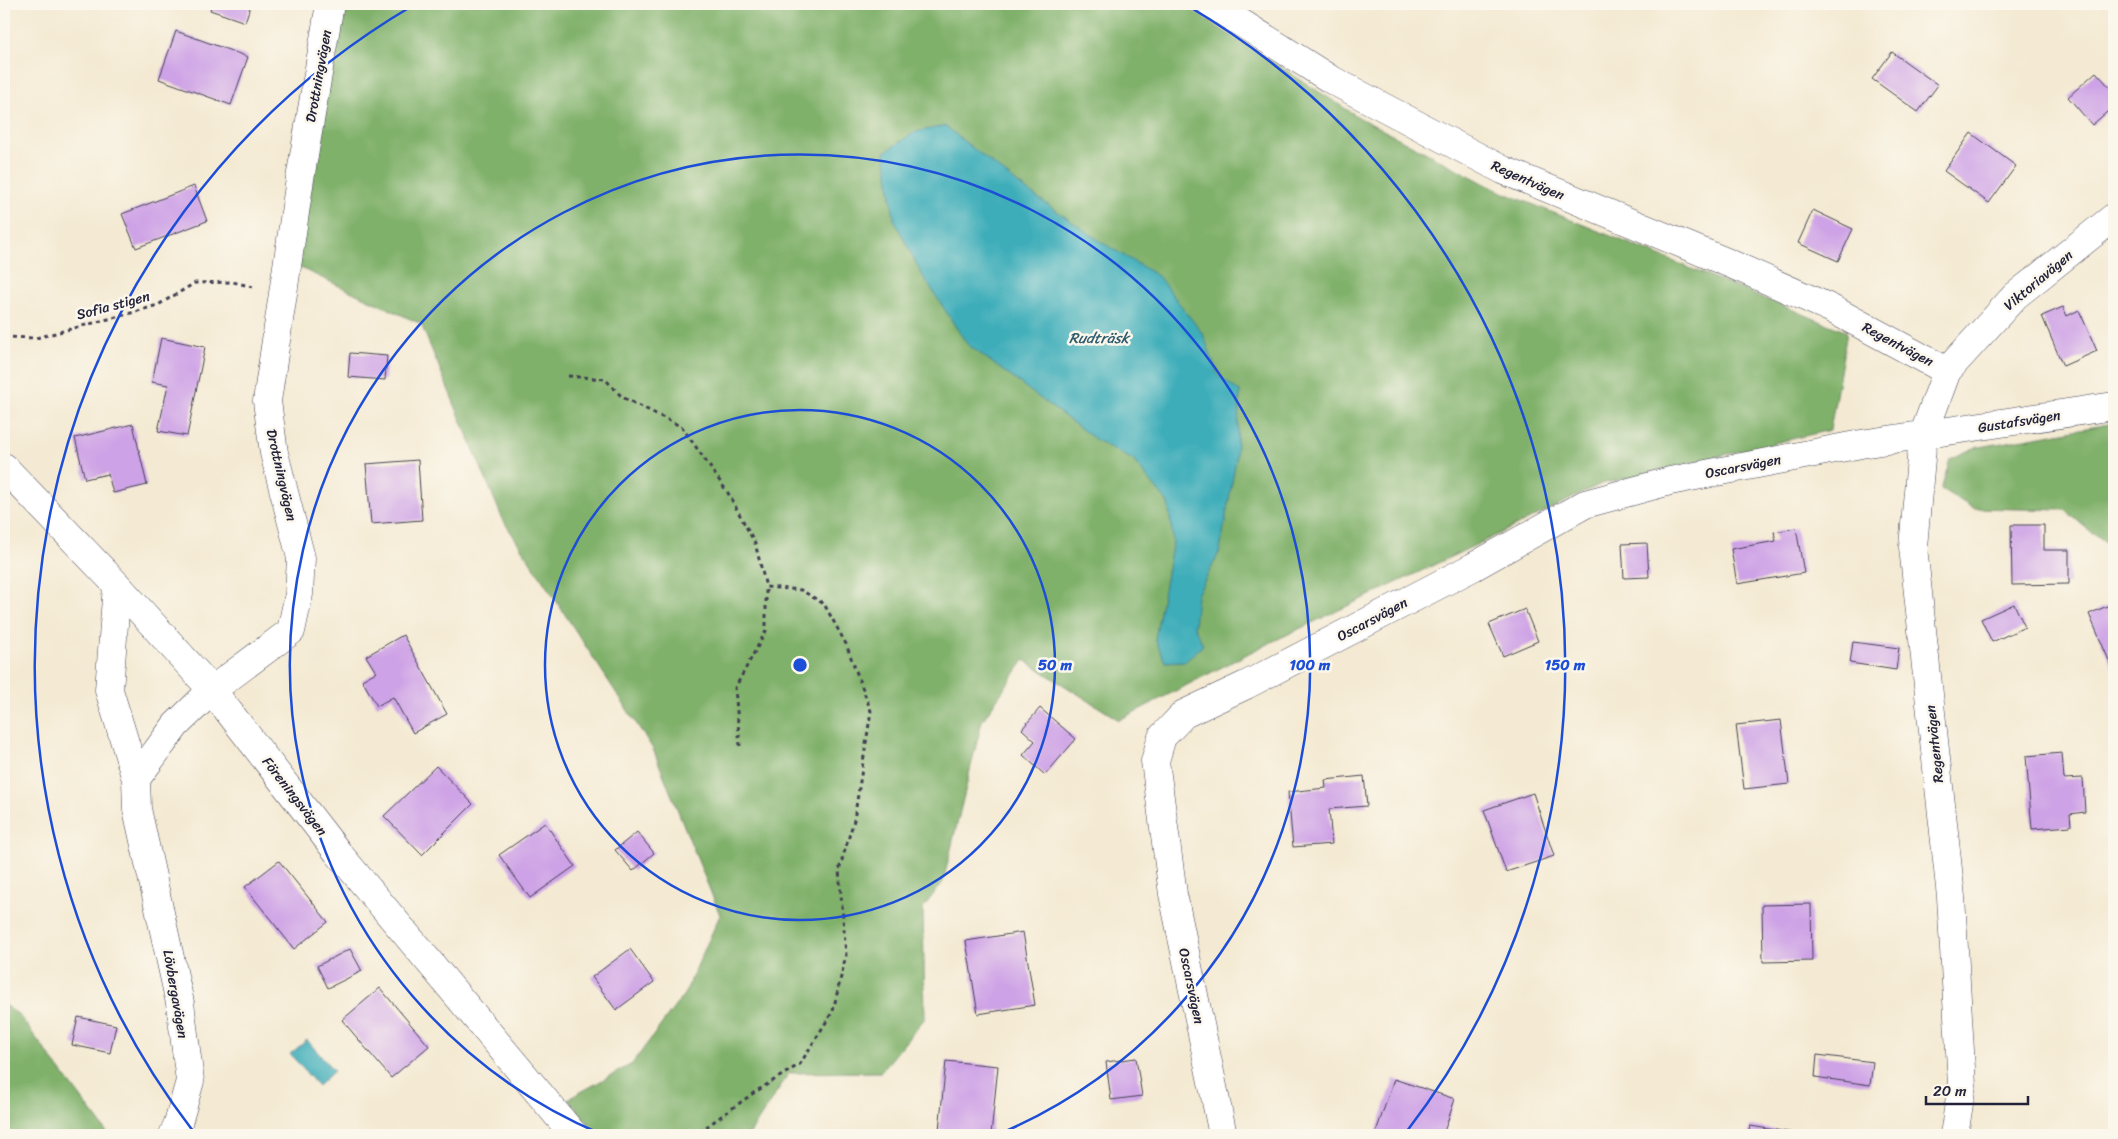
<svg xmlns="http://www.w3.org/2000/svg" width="2118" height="1139" font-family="Sriracha,sans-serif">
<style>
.forest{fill:#80b16b;stroke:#516a53}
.water{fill:#3eadb9;stroke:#30687a}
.building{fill:#cea2e6}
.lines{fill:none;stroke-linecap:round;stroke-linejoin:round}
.minor-casing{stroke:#424052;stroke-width:29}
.path{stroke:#424052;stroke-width:3;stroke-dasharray:4 4;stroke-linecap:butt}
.minor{stroke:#fff;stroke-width:28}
.ring{fill:none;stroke:#1d4ed8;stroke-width:2.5}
.labels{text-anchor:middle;stroke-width:5;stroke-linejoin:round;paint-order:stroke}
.street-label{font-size:14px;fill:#22223b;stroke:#fbf7ec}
.water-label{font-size:15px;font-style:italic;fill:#2d5a6d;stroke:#fbf7ec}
.centre{fill:#1d4ed8;stroke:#fbf7ec;stroke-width:2.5}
.ring-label{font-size:15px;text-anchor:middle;font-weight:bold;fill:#1d4ed8;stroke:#fbf7ec;stroke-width:5;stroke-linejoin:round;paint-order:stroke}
</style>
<rect width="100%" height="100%" fill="#fbf7ec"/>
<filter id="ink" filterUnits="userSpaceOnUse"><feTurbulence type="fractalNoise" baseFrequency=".02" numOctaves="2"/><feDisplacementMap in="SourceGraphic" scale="10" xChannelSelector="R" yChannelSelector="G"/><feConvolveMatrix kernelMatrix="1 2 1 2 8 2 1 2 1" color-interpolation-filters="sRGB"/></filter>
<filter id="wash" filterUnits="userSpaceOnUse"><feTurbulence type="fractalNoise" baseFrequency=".0096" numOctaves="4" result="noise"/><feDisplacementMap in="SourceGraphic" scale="20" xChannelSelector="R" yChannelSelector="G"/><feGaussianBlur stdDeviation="1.12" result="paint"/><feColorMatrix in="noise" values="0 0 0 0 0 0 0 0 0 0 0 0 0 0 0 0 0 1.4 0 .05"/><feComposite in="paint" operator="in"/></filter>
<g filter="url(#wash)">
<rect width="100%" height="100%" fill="#f4ead3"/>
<!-- forest -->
<path class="forest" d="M324,4h858l178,114 135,71 352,143 -17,98 -229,54 -102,50 -242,115 -138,71 -95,-60 -42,61 -39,161 -20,26 2,110 -44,54 -92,1 -40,62h-151l-30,-36 64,-35 53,-71 35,-78 -67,-166 -150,-229 -82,-196 -142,-66z
M2114,423v125l-29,-21 -20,-17 -92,-2 -32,-19 9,-30 24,-11z
M4,1005l14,9 91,121h-105z"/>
<!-- water -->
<path class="water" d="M945,126l77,61 81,56 55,33 45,58 15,41 22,17 -4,67 -16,92 -23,44 -3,31 9,19 -17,16 -21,1 -10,-23 18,-98 -5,-38 -35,-43 -37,-20 -129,-96 -46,-71 -27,-54 -9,-67 30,-20z
M307,1040l27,31 -16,15 -28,-32z"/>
<g id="blocks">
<!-- building -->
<path class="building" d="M212,4h39l-6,18 -35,-12z
M176,31l72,26 -17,48 -72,-26z
M1892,52l46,33 -20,27 -46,-33z
M2096,72l18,20v14l-22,19 -24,-28z
M1971,133l45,33 -27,37 -45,-32z
M194,186l13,35 -71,27 -14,-34z
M1813,210l40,19 -15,32 -40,-18z
M2063,307l4,9 12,-6 18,41 -34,15 -21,-50z
M161,338l44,9 -18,89 -29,-5 10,-46 -16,-3z
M350,353l37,3 -2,24 -37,-3z
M133,424l14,61 -34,8 -5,-19 -23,5 -10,-41z
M418,460l4,60 -51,4 -5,-60z
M2011,525h33v25h25v34l-57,1z
M1796,528l8,45 -67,11 -6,-35 45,-8 -2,-9z
M1647,543l2,34 -25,1 -2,-34z
M2114,603v69l-25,-58z
M2014,604l11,23 -33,15 -11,-23z
M1525,609l13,32 -35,15 -14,-32z
M403,635l44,79 -34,19 -20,-36 -16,9 -15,-26 14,-8 -10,-16z
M1853,642l46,6 -3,22 -46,-7z
M1040,708l36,31 -31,36 -22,-20 12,-14 -13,-12z
M1781,720l8,64 -45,5 -8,-64z
M2062,753l2,26 19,-1 2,34 -15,2 1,12 -39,3 -6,-73z
M436,766l37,38 -51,51 -38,-39z
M1364,776l3,30 -38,3 3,35 -39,3 -5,-55 38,-4 -1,-8z
M1533,793l21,63 -48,16 -22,-62z
M545,823l30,43 -45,32 -31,-43z
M637,832l17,21 -21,18 -18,-21z
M279,861l49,61 -34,27 -49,-62z
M1811,904l1,57 -49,1 -1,-57z
M1023,932l12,73 -57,9 -12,-73z
M350,949l12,22 -34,17 -11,-22z
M630,949l24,33 -38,28 -24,-33z
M380,988l49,58 -38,32 -49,-58z
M78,1017l38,8 -6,28 -38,-8z
M1817,1055l56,7 -3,23 -55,-8z
M1136,1058l6,38 -31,4 -5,-38z
M946,1061l52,5 -7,69 -52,-5z
M1394,1079l61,20 -12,36h-68z
M1750,1126l51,8v1h-53z
M1644,1132l18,2 -1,1h-18z"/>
</g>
</g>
<g filter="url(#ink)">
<use href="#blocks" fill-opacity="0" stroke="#424052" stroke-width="1"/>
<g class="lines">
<defs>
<path id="minor" d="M1211,4l119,75 173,91 228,94 99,44 117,63 -24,65 -10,111 38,350 11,188 -8,50
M1947,371l68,-75 99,-79
M4,467l113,118 95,105 127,164 235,281
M117,585l-8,105 27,89
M173,1135l5,-12 12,-42 -10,-78 -43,-194 -1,-30 40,-54 36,-35 79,-59 8,-37 2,-36 -27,-105 -7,-52 33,-222 30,-175
M1223,1135l-50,-241 -18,-133 7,-24 22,-23 62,-29 227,-118 112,-63 85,-23 191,-37 253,-38"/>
</defs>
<!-- minor casing -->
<use href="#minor" class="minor-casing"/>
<!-- path -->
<path class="path" d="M4,337l32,1 88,-23 34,-10 37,-22 38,-1 20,5
M568,376l37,3 17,18 60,30 46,66 27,50 11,44 35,3 23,14 22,40 25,67 -17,109 -15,50 7,85 -13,56 -33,53 -45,28 -60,43
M740,746l-5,-58 31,-57v-44"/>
<!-- minor -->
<use href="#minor" class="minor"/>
</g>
</g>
<!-- distance rings -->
<g class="ring">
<circle cx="800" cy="665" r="255"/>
<path d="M601 1134A510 510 0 1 1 999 1134"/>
<path d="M193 1131A765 765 0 0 1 412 6M1188 6A765 765 0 0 1 1407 1131"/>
</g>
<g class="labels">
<!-- street labels -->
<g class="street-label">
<text transform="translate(318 76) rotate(-80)" y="5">Drottningvägen</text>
<text transform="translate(1528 180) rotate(24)" y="5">Regentvägen</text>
<text transform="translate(2038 280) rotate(-40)" y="5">Viktoriavägen</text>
<text transform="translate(113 305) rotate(-15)" y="5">Sofia stigen</text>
<text transform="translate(1898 344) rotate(28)" y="5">Regentvägen</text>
<text transform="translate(2019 421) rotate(-9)" y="5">Gustafsvägen</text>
<text transform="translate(1743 466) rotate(-11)" y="5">Oscarsvägen</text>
<text transform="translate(282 475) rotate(77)" y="5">Drottningvägen</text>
<text transform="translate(1372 619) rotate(-28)" y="5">Oscarsvägen</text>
<text transform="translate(1934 744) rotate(-96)" y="5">Regentvägen</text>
<text transform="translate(295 796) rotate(52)" y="5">Föreningsvägen</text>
<text transform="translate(1192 986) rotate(78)" y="5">Oscarsvägen</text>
<text transform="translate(176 994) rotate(80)" y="5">Lövbergavägen</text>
</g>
<!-- water labels -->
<g class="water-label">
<text x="1099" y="343">Rudträsk</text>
</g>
</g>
<circle cx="800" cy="665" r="8" class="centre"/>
<g class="ring-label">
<text x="1055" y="670">50 m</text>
<text x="1310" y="670">100 m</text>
<text x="1565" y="670">150 m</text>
</g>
<!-- margin -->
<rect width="2118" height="1139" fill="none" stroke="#fbf7ec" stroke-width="20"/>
<!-- scale -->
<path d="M1926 1096v8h102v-8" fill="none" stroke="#22223b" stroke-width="2.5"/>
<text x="1933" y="1096" font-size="15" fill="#22223b" stroke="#fbf7ec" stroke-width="4" paint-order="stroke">20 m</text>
</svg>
